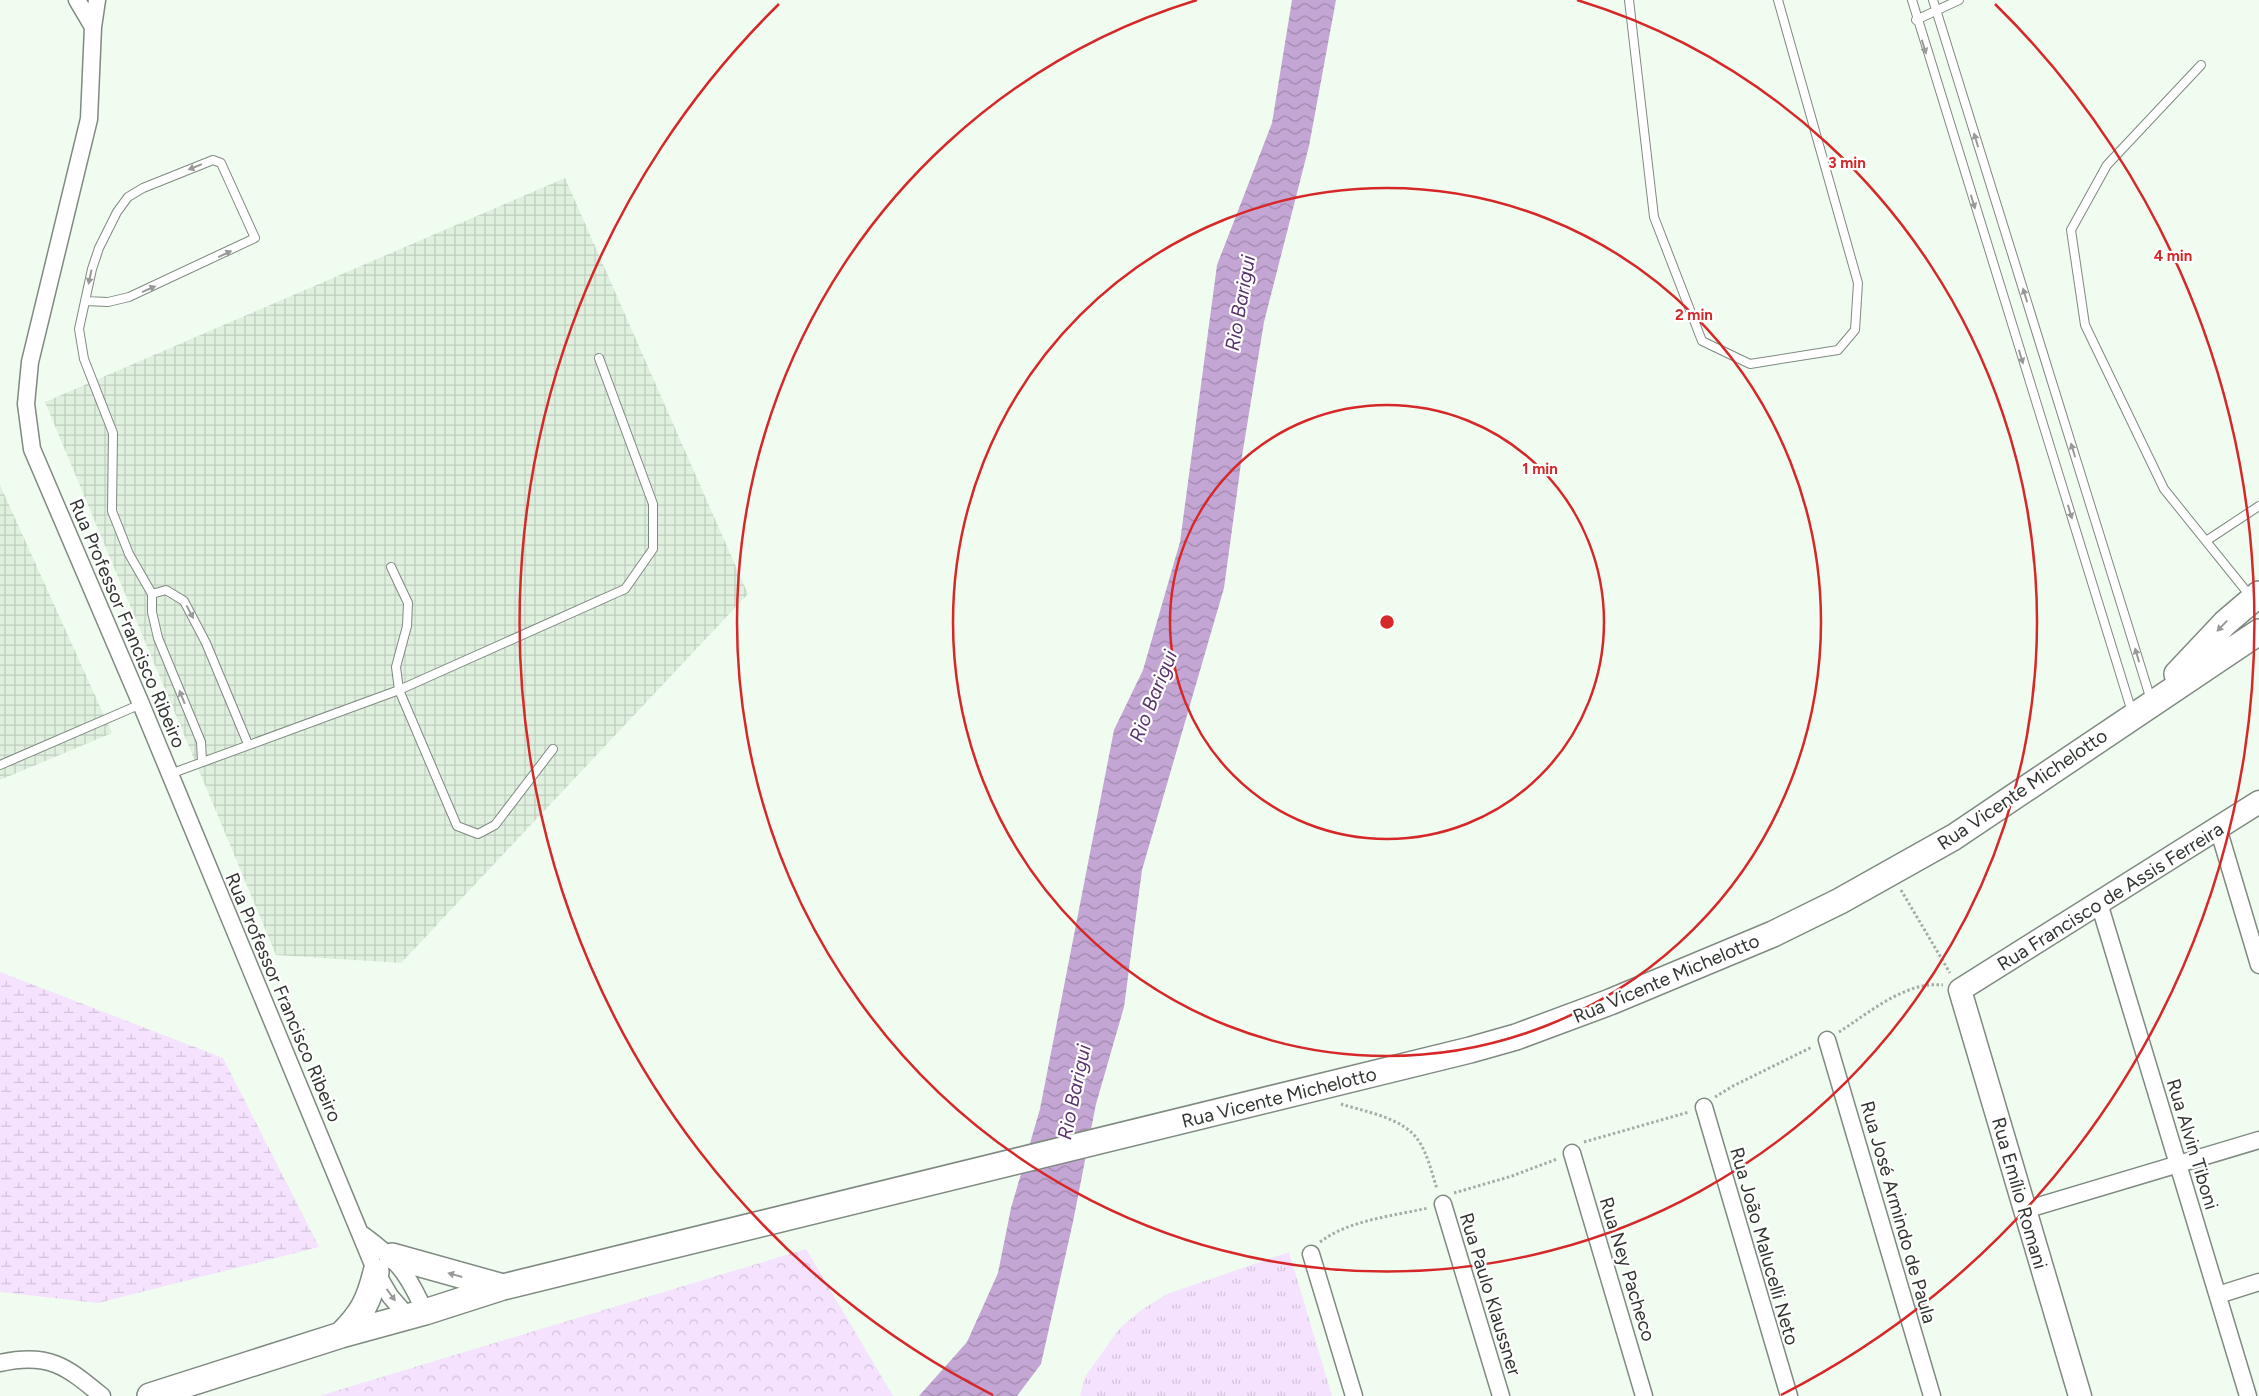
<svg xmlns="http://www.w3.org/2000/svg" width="2259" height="1396" font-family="Figtree,sans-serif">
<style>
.industrial{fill:url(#industrial-grid)}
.forest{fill:url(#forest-crowns)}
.wetland{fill:url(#wetland-marsh)}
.park{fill:url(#park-tufts)}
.water{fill:url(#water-waves)}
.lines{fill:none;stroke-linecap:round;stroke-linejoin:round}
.lane-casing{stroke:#7f8a80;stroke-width:10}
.street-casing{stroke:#7f8a80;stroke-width:19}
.secondary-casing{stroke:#7f8a80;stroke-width:25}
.primary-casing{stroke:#7f8a80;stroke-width:28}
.path{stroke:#a4ada4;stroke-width:3;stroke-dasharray:2.5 2.5;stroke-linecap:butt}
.lane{stroke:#fff;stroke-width:8}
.street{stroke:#fff;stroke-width:16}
.secondary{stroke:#fff;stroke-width:22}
.primary{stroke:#fff;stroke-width:25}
.oneway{fill:#989a98}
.ring{fill:none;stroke:#d62828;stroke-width:2.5}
.labels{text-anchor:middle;stroke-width:4.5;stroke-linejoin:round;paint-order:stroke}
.street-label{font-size:19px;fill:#313631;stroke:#fff}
.water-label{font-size:20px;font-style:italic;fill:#5a336d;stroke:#fff}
.centre{fill:#d62828;stroke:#fff;stroke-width:2.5}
.ring-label{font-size:15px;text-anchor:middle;font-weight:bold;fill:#d62828;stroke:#fff;stroke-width:4.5;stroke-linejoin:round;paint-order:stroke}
</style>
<defs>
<pattern id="industrial-grid" width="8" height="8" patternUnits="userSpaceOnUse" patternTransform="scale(1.25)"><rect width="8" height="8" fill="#dff0df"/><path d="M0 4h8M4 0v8" fill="none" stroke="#c0cec0"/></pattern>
<pattern id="forest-crowns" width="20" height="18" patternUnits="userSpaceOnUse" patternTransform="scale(1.25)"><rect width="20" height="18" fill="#f4e2fe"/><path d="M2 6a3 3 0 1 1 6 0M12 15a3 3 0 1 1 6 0" fill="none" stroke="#d2c2da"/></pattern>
<pattern id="wetland-marsh" width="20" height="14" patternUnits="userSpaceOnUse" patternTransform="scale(1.25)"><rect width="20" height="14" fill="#f4e2fe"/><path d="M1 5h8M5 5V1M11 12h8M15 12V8" fill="none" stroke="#d2c2da"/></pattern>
<pattern id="park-tufts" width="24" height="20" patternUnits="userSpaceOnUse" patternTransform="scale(1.25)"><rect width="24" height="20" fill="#f4e2fe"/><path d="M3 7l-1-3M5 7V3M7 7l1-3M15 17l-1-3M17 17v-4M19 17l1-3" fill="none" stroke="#d2c2da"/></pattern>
<pattern id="water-waves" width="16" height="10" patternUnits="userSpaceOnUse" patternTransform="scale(1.25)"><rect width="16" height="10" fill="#c4a6d4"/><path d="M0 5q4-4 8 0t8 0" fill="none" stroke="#a088ad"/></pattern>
</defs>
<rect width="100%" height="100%" fill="#f0fcf0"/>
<!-- industrial -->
<path class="industrial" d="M565,178l183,416 -347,369 -125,-8 -231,-553z
M0,485l112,248 -112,47z"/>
<!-- forest -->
<path class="forest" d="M806,1249l87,147h-574z"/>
<!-- wetland -->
<path class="wetland" d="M0,972l223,86 96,189 -221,56 -98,-11z"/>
<!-- park -->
<path class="park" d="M1289,1252l43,144h-252l5,-19 34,-48 21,-18 27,-17z"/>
<!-- water -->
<path class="water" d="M1292,0h44l-27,146 -45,176 -22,134 -18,132 -82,282 -18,137 -28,97 -23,118 -32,142 -24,32h-98l48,-54 31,-69 13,-65 29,-99 74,-379 29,-60 37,-128 37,-277 55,-142z"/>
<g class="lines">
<defs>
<path id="lane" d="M1629,0l25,217 48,124 48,23 88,-14 17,-20 3,-47 -80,-283
M1912,0l220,712
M1933,0l218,700
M1916,20l43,-20
M2201,65l-94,100 -36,65 14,95 79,164 87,108
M85,301l23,1 21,-5 126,-59 -34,-75 -8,-3 -70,28 -15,9 -11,15 -18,36 -7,21 -13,60 5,30 29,74 -1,78 17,43 23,40v18l6,26 43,104 1,19
M2206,541l53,-35
M391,567l17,36 -1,23 -11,41 3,23 58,136 21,8 17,-9 58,-76
M152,594l14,-4 18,11 22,42 42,101
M0,765l141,-61
M170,774l229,-84 226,-101 28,-40v-45l-54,-146"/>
<path id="street" d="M77,0l16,27
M97,0l-4,27 -4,92 -59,243 -4,42 6,45 109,255 235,568 14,24 18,21
M2218,828l41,137
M2099,903l149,493
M1827,1040l105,356
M1704,1107l85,289
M1572,1153l72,243
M1443,1204l58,192
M2025,1210l234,-70
M363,1235c35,26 44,37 62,77
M1311,1254l43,142
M2218,1295l41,-13
M0,1363c48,-11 66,3 102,33"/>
<path id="secondary" d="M2080,1396l-120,-406 299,-188"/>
<path id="primary" d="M2177,674l48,-51 34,-29
M392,1256l111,31
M341,1335c21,-21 28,-34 35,-63
M150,1396l191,-61 84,-23 78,-25 967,-237 46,-13 94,-35 163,-68 67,-33 114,-64 305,-205"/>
</defs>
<!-- lane casing -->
<use href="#lane" class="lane-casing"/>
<!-- street casing -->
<use href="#street" class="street-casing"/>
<!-- secondary casing -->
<use href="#secondary" class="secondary-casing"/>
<!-- primary casing -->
<use href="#primary" class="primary-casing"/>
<!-- path -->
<path class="path" d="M1901,890l49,83
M1839,1032c30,-19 66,-51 104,-47
M1715,1097l18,-11 79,-39
M1341,1104c22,7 52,12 70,28 15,13 20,39 26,57
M1584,1142l105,-30
M1454,1193l58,-17 45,-17
M1320,1242c29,-22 73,-26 108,-34"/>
<!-- lane -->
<use href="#lane" class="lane"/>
<!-- street -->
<use href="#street" class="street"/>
<!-- secondary -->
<use href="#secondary" class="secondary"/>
<!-- primary -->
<use href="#primary" class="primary"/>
</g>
<!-- one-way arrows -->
<defs><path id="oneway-solid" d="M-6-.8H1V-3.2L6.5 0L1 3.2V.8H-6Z" transform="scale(1.25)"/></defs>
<g class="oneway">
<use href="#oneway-solid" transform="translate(1924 47) rotate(73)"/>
<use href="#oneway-solid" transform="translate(1976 140) rotate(-107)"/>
<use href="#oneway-solid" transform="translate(195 167) rotate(158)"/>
<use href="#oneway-solid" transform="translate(1973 202) rotate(73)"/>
<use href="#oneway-solid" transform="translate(225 254) rotate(-25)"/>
<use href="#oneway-solid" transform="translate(90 277) rotate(102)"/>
<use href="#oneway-solid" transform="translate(149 289) rotate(-24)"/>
<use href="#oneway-solid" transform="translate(2025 295) rotate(-107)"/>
<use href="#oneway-solid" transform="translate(2021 357) rotate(73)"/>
<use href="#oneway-solid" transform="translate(2073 450) rotate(-107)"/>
<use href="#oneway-solid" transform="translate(2070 512) rotate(73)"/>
<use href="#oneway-solid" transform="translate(190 612) rotate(62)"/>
<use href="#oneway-solid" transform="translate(2222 626) rotate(134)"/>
<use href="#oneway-solid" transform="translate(2137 655) rotate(-107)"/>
<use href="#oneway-solid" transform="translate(182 697) rotate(-112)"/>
<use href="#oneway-solid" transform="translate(455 1275) rotate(-164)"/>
<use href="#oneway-solid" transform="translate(391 1295) rotate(54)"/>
</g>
<!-- distance rings -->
<g class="ring">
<circle cx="1387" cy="622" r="217"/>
<circle cx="1387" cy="622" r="434"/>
<path d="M1577 0A650 650 0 1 1 1197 0"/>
<path d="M993 1395A867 867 0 0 1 779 4M1995 4A867 867 0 0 1 1781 1395"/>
</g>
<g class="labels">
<!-- street labels -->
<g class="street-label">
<text transform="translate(128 623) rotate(67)" y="7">Rua Professor Francisco Ribeiro</text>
<text transform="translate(2022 789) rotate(-34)" y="7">Rua Vicente Michelotto</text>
<text transform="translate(2110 896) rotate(-32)" y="7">Rua Francisco de Assis Ferreira</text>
<text transform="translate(1666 978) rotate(-23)" y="7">Rua Vicente Michelotto</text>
<text transform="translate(284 997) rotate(67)" y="7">Rua Professor Francisco Ribeiro</text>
<text transform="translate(1279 1097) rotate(-14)" y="7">Rua Vicente Michelotto</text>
<text transform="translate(2193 1144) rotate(73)" y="7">Rua Alvin Tiboni</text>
<text transform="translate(2020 1193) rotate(74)" y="7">Rua Emílio Romani</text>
<text transform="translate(1899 1212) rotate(74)" y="7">Rua José Armindo de Paula</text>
<text transform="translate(1765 1246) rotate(74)" y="7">Rua João Malucelli Neto</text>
<text transform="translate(1628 1269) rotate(73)" y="7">Rua Ney Pacheco</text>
<text transform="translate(1491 1294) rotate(73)" y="7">Rua Paulo Klaussner</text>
</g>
<!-- water labels -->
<g class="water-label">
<text transform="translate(1240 303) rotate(-80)" y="7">Rio Barigui</text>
<text transform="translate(1153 696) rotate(-68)" y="7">Rio Barigui</text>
<text transform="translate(1074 1092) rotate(-78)" y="7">Rio Barigui</text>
</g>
</g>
<circle cx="1387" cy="622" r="8" class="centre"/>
<g class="ring-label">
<text x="1847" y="168">3 min</text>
<text x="2173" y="261">4 min</text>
<text x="1694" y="320">2 min</text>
<text x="1540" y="474">1 min</text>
</g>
</svg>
